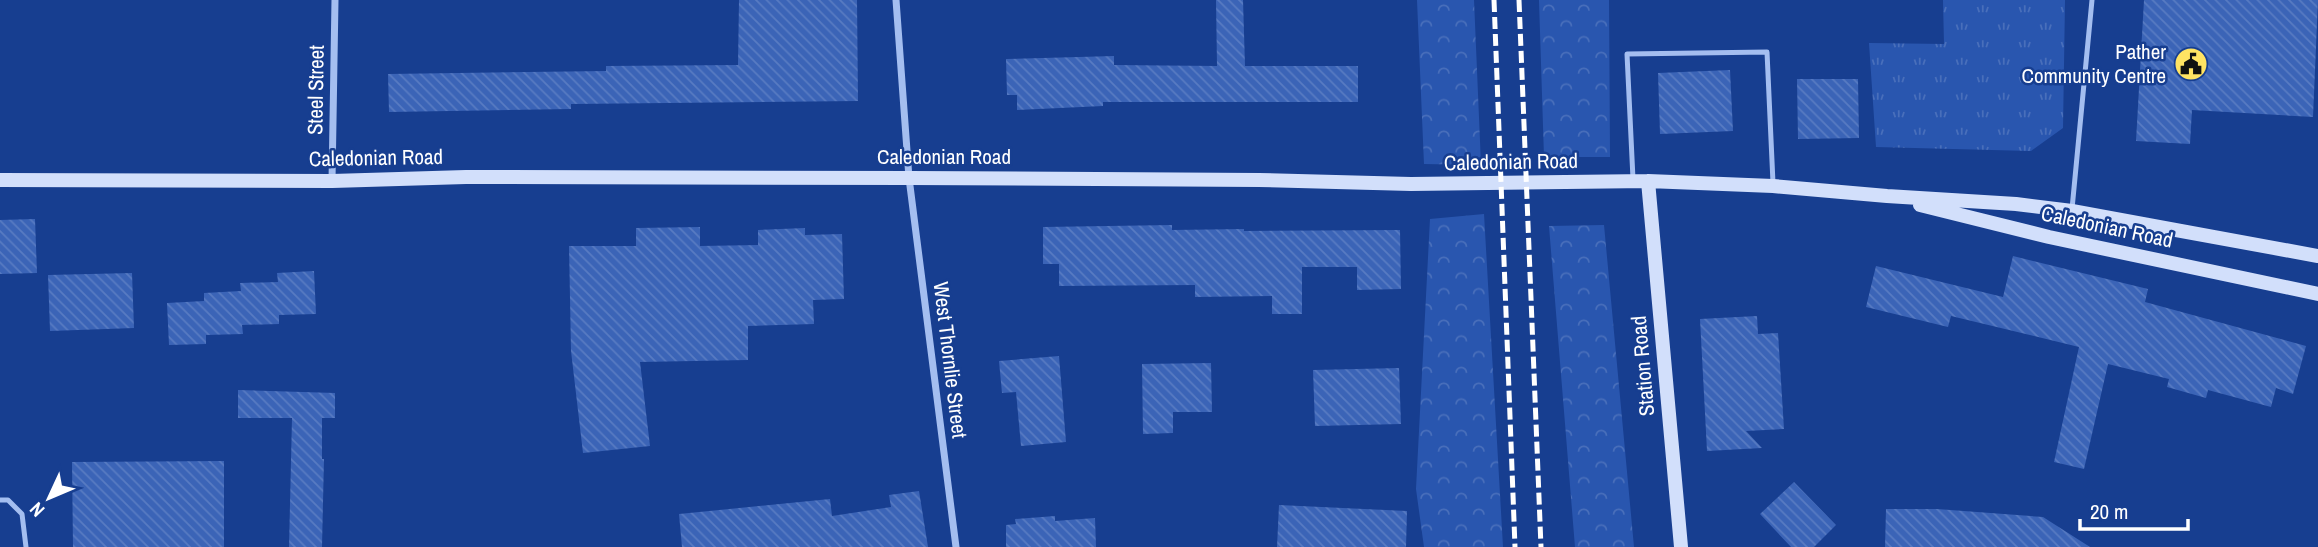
<svg xmlns="http://www.w3.org/2000/svg" width="2318" height="547" font-family="'Archivo Narrow',sans-serif">
<style>
.grass{fill:url(#grass-tufts)}
.forest{fill:url(#forest-crowns)}
.building{fill:url(#building-back-hatch)}
.lines{fill:none;stroke-linecap:round;stroke-linejoin:round}
.lane{stroke:#a4bef0;stroke-width:5}
.street{stroke:#a4bef0;stroke-width:7}
.secondary{stroke:#d2dffb;stroke-width:14}
.rail{stroke:#fff;stroke-width:5;stroke-dasharray:12 5;stroke-linecap:butt}
.labels{text-anchor:middle;stroke-width:5;stroke-linejoin:round;paint-order:stroke}
.poi-label{font-size:21px;fill:#fff;stroke:#173e90;text-anchor:end}
.street-label{font-size:21px;fill:#fff;stroke:#173e90}
</style>
<defs>
<pattern id="grass-tufts" width="24" height="20" patternUnits="userSpaceOnUse" patternTransform="scale(1.75)"><rect width="24" height="20" fill="#2956af"/><path d="M3 7l-1-3M5 7V3M7 7l1-3M15 17l-1-3M17 17v-4M19 17l1-3" fill="none" stroke="#496fbb"/></pattern>
<pattern id="forest-crowns" width="20" height="18" patternUnits="userSpaceOnUse" patternTransform="scale(1.75)"><rect width="20" height="18" fill="#2956af"/><path d="M2 6a3 3 0 1 1 6 0M12 15a3 3 0 1 1 6 0" fill="none" stroke="#496fbb"/></pattern>
<pattern id="building-back-hatch" width="6" height="6" patternUnits="userSpaceOnUse" patternTransform="scale(1.75)"><rect width="6" height="6" fill="#3b64b7"/><path d="M-1 5l2 2M0 0l6 6M5-1l2 2" fill="none" stroke="#587bc2"/></pattern>
</defs>
<rect width="100%" height="100%" fill="#173e90"/>
<!-- grass -->
<path class="grass" d="M1943,0h122l-2,128 -32,23 -155,-4 -7,-104 75,1z"/>
<!-- forest -->
<path class="forest" d="M1417,0h57l7,165 -57,-1z
M1539,0h70l1,157h-66z
M1484,214l19,333h-79l-8,-58 14,-270z
M1604,225l30,322h-59l-26,-321z"/>
<!-- building -->
<path class="building" d="M739,0h118l1,101 -287,3v5l-182,3 -1,-38 218,-3v-5l132,-1z
M1216,0h27l2,66h113v36h-255v4l-86,4v-15h-10l-1,-36 108,-3v9l103,1z
M2144,0h174l-5,117 -121,-7 -2,34 -54,-3z
M1730,70l3,61 -73,3 -2,-61z
M1797,79h61l1,59 -61,1z
M35,219l2,54 -37,1v-54z
M1172,225v5l72,-1v2l156,-1 1,59 -44,1v-23h-55v47h-30v-18l-77,1v-12l-136,1v-22h-16v-37z
M700,227v19l58,-1v-15l47,-2v7l37,-1 2,65 -31,1 1,24 -66,2v34l-108,2 10,84 -67,7 -12,-102 -2,-105h67v-18z
M2013,256l135,33 -3,13 161,44 -13,48 -17,-6 -5,19 -63,-17 -2,8 -39,-11 2,-8 -61,-15 -24,105 -30,-7 25,-115 -128,-31 -3,11 -82,-20 10,-41 127,31z
M314,271l2,43 -37,1v9l-37,1 1,9 -37,1v9l-37,1 -2,-42 37,-2v-8l37,-2 -1,-8 38,-1 -1,-9z
M132,273l2,55 -84,3 -2,-56z
M1757,316l1,18 20,-1 6,96 -38,2 16,17 -55,3 -7,-132z
M1059,356l7,86 -45,4 -5,-54 -14,1 -3,-32z
M1211,363l1,49h-39v21l-30,1 -1,-70z
M1399,368l2,56 -86,2 -2,-56z
M238,390l97,3v25h-13v41h2l-2,88h-33l3,-129h-54z
M224,461v86h-151l-1,-85z
M1794,482l42,43 -22,22h-23l-31,-33z
M919,491l9,56h-246l-3,-33 151,-15 2,17 59,-9 -2,-12z
M1279,505l128,6 -1,36h-129z
M1886,509h51l106,8 47,30h-205z
M1055,516v5l40,-3 1,29h-90v-22l10,-1 -1,-5z"/>
<g class="lines">
<!-- lane -->
<path class="lane" d="M1633,179l-6,-125 140,-2 6,131
M2072,209l20,-209
M0,500h8l14,14 4,33"/>
<!-- street -->
<path class="street" d="M896,0l13,178 47,369
M332,181l3,-181"/>
<!-- secondary -->
<path class="secondary" d="M0,180l332,1 134,-4 443,1 350,2 152,4 237,-3 125,5 114,10 129,8 56,7 246,45
M1648,181l33,366
M1920,205l129,32 269,57"/>
<!-- rail -->
<path class="rail" d="M1494,0l21,547
M1519,0l22,547"/>
</g>
<!-- icons -->
<defs>
<symbol id="civic-disc" viewBox="-11 -11 22 22"><circle r="9.5" fill="#ffe363" stroke="#173e90"/><path d="M-.6-6.5H3V-4.5H.6V-3L4-1V1h2V6H-6V1h2V-1L-.6-3ZM-1.2 2.5V6h2.4V2.5Z" fill="#111"/></symbol>
</defs>
<g fill-rule="evenodd">
<use href="#civic-disc" x="2172" y="45" width="38" height="38"/>
</g>
<g class="labels">
<!-- poi labels -->
<g class="poi-label">
<text x="2166" y="59">Pather<tspan x="2166" dy="24">Community Centre</tspan></text>
</g>
<!-- street labels -->
<g class="street-label">
<text transform="translate(316 90) rotate(-89)" y="7">Steel Street</text>
<text x="944" y="164">Caledonian Road</text>
<text transform="translate(376 158) rotate(-1)" y="7">Caledonian Road</text>
<text transform="translate(1511 162) rotate(-1)" y="7">Caledonian Road</text>
<text transform="translate(2107 227) rotate(12)" y="7">Caledonian Road</text>
<text transform="translate(950 360) rotate(83)" y="7">West Thornlie Street</text>
<text transform="translate(1643 366) rotate(-95)" y="7">Station Road</text>
</g>
</g>
<!-- north arrow -->
<g transform="translate(49 498) rotate(226)" stroke="#173e90" stroke-width="5" paint-order="stroke">
<path d="M0-5L12 26L0 18L-12 26Z" fill="#ffffff"/>
<text y="-10" font-size="19" font-weight="bold" text-anchor="middle" fill="#ffffff">N</text>
</g>
<!-- scale -->
<path d="M2080 519v10h108v-10" fill="none" stroke="#ffffff" stroke-width="3.5"/>
<text x="2090" y="519" font-size="21" fill="#ffffff" stroke="#173e90" stroke-width="5" paint-order="stroke">20 m</text>
</svg>
